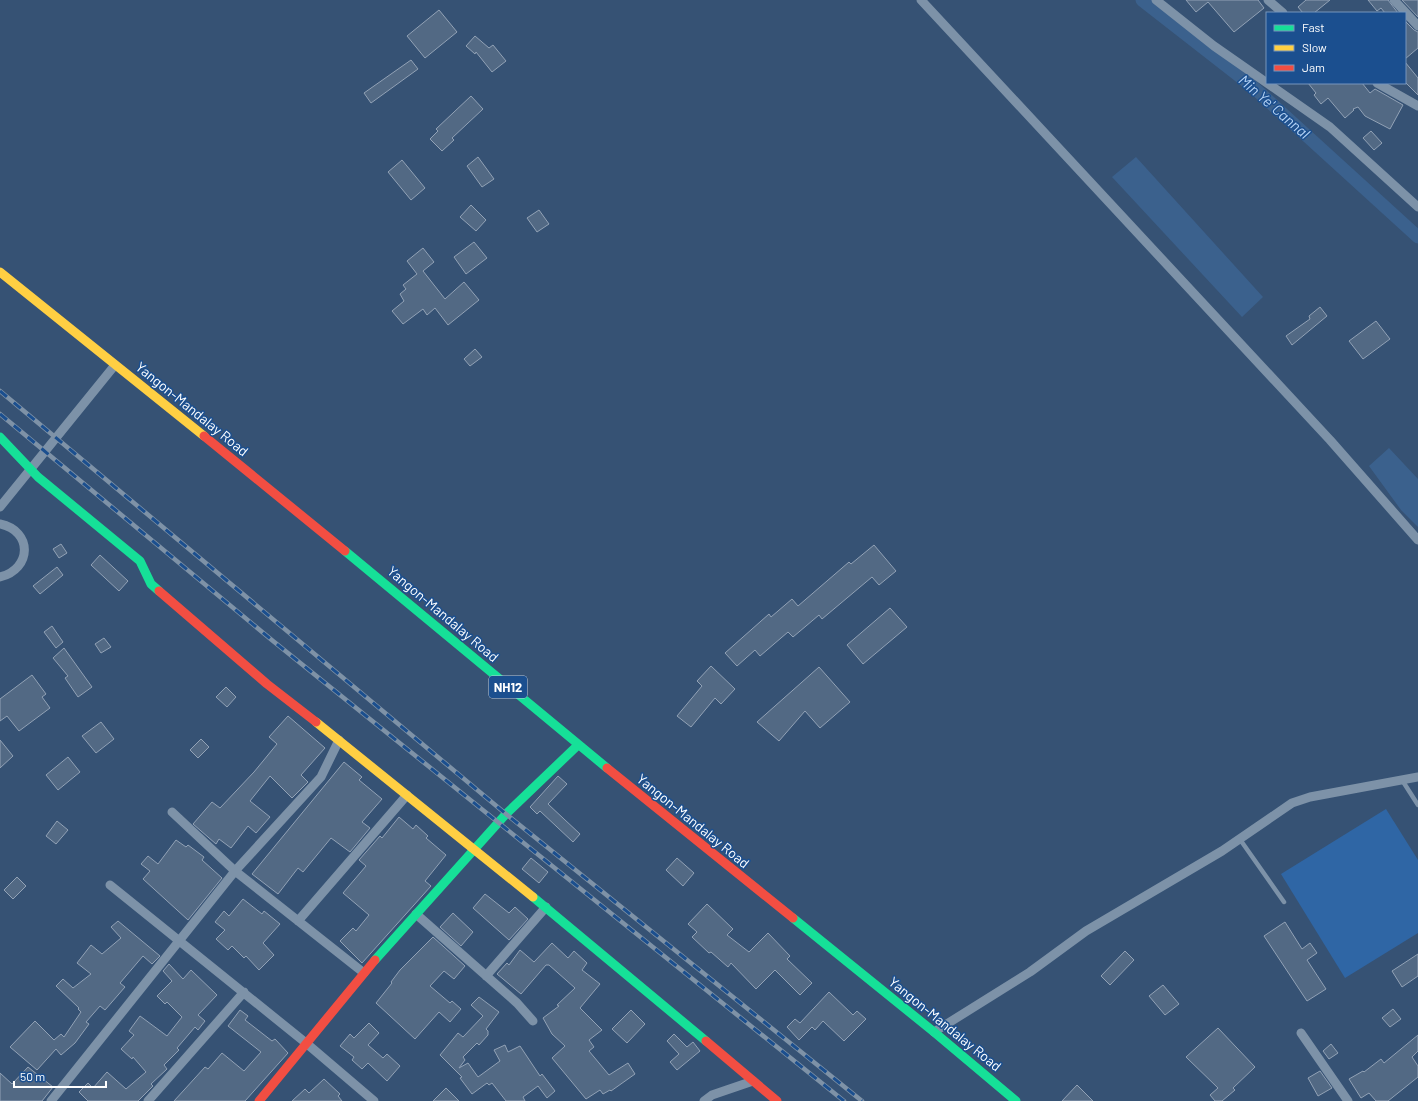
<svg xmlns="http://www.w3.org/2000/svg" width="1418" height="1101" font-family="Barlow,sans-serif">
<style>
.green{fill:#2f66a5}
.water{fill:#3b618d}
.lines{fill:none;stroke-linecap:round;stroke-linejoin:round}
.canal{stroke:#3b618d;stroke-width:13}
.building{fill:#526984;stroke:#92a2b6}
.lane{stroke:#7d92a8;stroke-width:4.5}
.street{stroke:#7d92a8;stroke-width:9}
.fast{stroke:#16e098;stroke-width:9}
.slow{stroke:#ffcf43;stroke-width:9}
.jam{stroke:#f24e42;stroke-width:9}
.rail-casing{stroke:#7e92a7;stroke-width:4.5}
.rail{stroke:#1b4f8f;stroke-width:3;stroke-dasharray:9;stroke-linecap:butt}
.labels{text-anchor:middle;stroke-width:3;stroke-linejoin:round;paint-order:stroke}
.shield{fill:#1b4f8f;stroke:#bbcadd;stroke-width:1}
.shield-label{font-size:13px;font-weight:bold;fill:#fff}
.street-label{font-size:14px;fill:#fff;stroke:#1b4f8f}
.water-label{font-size:15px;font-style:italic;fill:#b5d3f5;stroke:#1b4f8f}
</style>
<rect width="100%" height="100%" fill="#365274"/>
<!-- green -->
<path class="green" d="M1386,809l32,51v73l-73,45 -64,-104z"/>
<!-- water -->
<path class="water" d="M1136,157l127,140 -21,20 -130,-140z
M1389,448l29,31v48l-17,-17 -32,-44z"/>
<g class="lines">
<!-- canal -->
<path class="canal" d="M1142,0l109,85 167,152"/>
</g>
<!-- building -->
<path class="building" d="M1186,0h72l6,8 -30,24 -26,-30 -12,10z
M1306,0h24l-16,13h-11l-5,-6z
M1368,0h20l10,13h-13l-4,-5 -4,3z
M1402,0h16v17z
M439,10l18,22 -32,26 -18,-22z
M1405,21l9,9 4,2v16l-13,11z
M475,36l14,12 4,-3 13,16 -14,11 -16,-20 -1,2 -9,-8z
M411,60l7,9 -47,34 -7,-10z
M1405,62l13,16v17l-13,-13z
M1308,83h54l8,10 5,-4 28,16 -13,24 -25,-13 -7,-9 -5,2 1,1 -9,8 -17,-20 -7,6 -7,-9 2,-2z
M471,96l12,13 -31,29 2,2 -12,11 -12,-12 8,-8 -2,-2z
M1371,131l11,12 -8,7 -11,-12z
M478,157l16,22 -12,8 -15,-21z
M402,160l23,28 -14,12 -23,-28z
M471,205l15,15 -10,11 -16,-14z
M539,210l10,14 -12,8 -10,-14z
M474,242l13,16 -21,16 -12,-17z
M423,248l11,14 -11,9 22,28 19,-17 15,18 -31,25 -13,-17 -8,7 -4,-6 -20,15 -11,-13 12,-10 -4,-7 6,-5 -3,-4 14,-11 -10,-13z
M1320,307l7,9 -35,29 -6,-9 24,-17 -1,-3z
M1376,321l14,18 -27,20 -14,-18z
M475,349l7,8 -12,9 -6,-7z
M61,544l6,9 -8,5 -6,-9z
M874,545l22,26 -17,14 -7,-8 -50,42 -3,-4 -26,22 -5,-5 -28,24 -5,-6 -18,16 -12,-13 44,-39 2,3 21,-18 6,7 51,-44 2,2z
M100,555l28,26 -9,10 -28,-26z
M57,567l6,8 -23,19 -7,-8z
M890,608l17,19 -44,37 -16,-19z
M52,626l11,16 -7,6 -12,-16z
M104,638l7,9 -10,6 -6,-9z
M64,648l28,39 -14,10 -13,-19 3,-2 -15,-18z
M711,666l24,23 -14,15 -6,-6 -24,29 -14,-11 25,-30 -5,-5z
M819,667l31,35 -30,26 -15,-17 -26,30 -22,-19z
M32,675l14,19 -4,3 8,11 -31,23 -12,-15 -7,5v-22z
M226,687l10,10 -9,10 -11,-10z
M288,716l37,32 -24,27 7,7 -16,16 -22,-22 -20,25 20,16 -14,16 -8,-7 -17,22 -12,-9 -3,5 -23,-20 19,-22 8,6 34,-36 23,-28 -8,-7z
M101,722l13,17 -18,14 -14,-17z
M201,739l8,8 -11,11 -8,-8z
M0,740l13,16 -13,12z
M68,757l12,15 -22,18 -12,-15z
M344,762l18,15 -3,3 23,19 -20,23 8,6 -20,24 -19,-14 -28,34 -5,-4 -20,26 -26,-20z
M558,776l9,8 -19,20 32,30 -7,8 -33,-31 -3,3 -7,-7z
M399,817l14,12 3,-4 12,11 -2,2 20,17 -21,26 6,5 -69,77 -22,-22 13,-13 3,3 13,-16 -26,-22 23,-27 -7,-6 21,-24 2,2z
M57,821l11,9 -12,14 -10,-8z
M176,840l10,7 2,-2 16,12 -2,3 20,18 -34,42 -45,-41 7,-8 -9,-7 7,-8 10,8z
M531,858l17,14 -9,11 -17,-14z
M677,858l17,15 -11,13 -17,-16z
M17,877l9,9 -13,13 -9,-9z
M485,894l24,19 6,-6 13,12 -19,21 -36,-32z
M243,899l19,15 2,-3 16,13 -17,19 11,12 -15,15 -13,-14 -2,2 -12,-12 -4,4 -12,-11 9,-9 -10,-8 9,-11 5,5z
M707,904l26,25 -6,6 22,17 19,-19 22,23 -3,3 25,24 -12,12 -25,-25 -19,19 -25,-26 -3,4 -17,-15 -2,1 -17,-16 5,-5 -9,-8z
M453,913l20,19 -12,14 -21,-19z
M118,921l42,35 -8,8 -9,-8 -23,27 5,4 -20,23 -5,-4 -14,16 3,2 -14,19 -14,12 -5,-6 -19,21 -27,-23 25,-26 19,19 7,-6 3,3 17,-25 -3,-3 1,-1 -23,-22 7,-7 10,9 18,-14 -14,-11 14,-18 11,9 19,-16 -10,-11z
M1285,922l17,27 8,-6 7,10 -10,7 19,29 -19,12 -43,-65z
M433,937l32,29 -11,13 -10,-8 -14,15 20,17 2,-2 9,8 -11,13 -11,-10 -24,27 -39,-36 16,-20 -1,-1 9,-12z
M552,943l16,15 6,-7 13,12 -5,7 18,14 -20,24 22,22 -13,10 5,7 -5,4 20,24 19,-12 7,11 -24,17 -1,-1 -7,4 -3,-4 -14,9 -34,-41 13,-12 -13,-12 -9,-16 16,-12 -2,-1 18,-17 -26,-23h-3l-25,29 -24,-20 10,-11 2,2 11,-15 14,12z
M1125,951l9,9 -24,25 -9,-9z
M1418,954v22l-16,11 -10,-16z
M169,964l14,15 8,-9 26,25 -19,20 7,6 -7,9 -3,-3 -18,21 2,2 -15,15 3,4 -16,15 2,2 -15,15h-50l-9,-9 9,-9 5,5 14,-16 19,17 20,-17 -13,-15 -1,2 -11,-10 13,-14 -5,-4 11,-15 27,20 15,-19 -15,-15 -2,2 -8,-8 15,-15 -9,-10z
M1163,985l16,19 -14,11 -16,-19z
M829,992l24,23 4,-4 9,8 -22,22 -21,-20 -8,9 -3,-3 -13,13 -12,-13 8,-8 5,4z
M479,997l20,15 -13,17 2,2v4l-9,10 -2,-2 -14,14 2,3 -6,8 9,-5 10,14 22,-16 -6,-11 11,-5 3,7 12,-6 20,30 2,-2 13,17 -8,7 -9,-12 -15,11 2,4h-19l-14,-18 -3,2 -2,-2 -15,11 -12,-16 2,-1 -22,-22 18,-22 5,4 20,-21 -12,-11z
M1393,1009l8,10 -11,8 -8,-9z
M240,1010l8,6 -3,4 27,21 3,-2 13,14 -43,48h-71l31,-34 3,2 14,-16 22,18 17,-19 -33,-26z
M631,1010l14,14 -18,19 -15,-14z
M369,1023l10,10 -11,12 15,13 4,-4 13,12 -13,15 -19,-18 -6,6 -10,-9 2,-3 -14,-11 10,-12 4,4z
M1218,1028l37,39 -22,21 2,2 -13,11h-7l-5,-6 8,-7 -32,-31z
M674,1034l13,13 6,-5 7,9 -23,19 -7,-8 9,-8 -12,-13z
M1418,1035v16l-6,6 6,9v11l-30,24h-12l-7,-8 -8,5 -12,-19 14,-8 1,1 17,-13 3,4z
M1331,1044l7,9 -9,6 -6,-8z
M28,1067l25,20 -11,14h-42v-28l12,11z
M1320,1071l12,17 -14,8 -10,-18z
M324,1079l16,15 -2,2 4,5h-50l13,-12 4,4z
M1077,1085l16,16h-31z
M446,1088l13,13h-26z"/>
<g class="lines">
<!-- lane -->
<path class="lane" d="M1402,780l16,25
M1239,838l45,64"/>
<!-- street -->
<path class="street" d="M921,0l409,440 88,100
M1156,0l58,46 116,81 88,80
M1268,0l15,13
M1394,0l24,26
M1377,83l41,23
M0,507l115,-142
M0,524c33,7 32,45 0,53
M172,812l63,59 129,102
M110,885l196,158 68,58
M416,914l101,89 16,18
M298,921l109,-126
M486,976l60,-69
M934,1032l96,-60 56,-41 136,-80 70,-48 18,-6 108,-20
M1301,1033l47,68
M51,1101l184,-230 86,-94 18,-37
M148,1101l96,-109
M704,1101l8,-6 41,-14"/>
<!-- fast -->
<path class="fast" d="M0,437l38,40 102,84 11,23 8,7
M345,551l262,217
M533,897l173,144
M793,918l141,114 82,69
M375,960l131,-146 72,-69"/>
<!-- slow -->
<path class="slow" d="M0,272l204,164
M316,722l217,175"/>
<!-- jam -->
<path class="jam" d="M204,436l141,115
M159,591l108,93 49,38
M607,768l186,150
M706,1041l71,60
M259,1101l116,-141"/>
<defs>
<path id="rail" d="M0,391l506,423 356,287
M0,414l273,227 571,460"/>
</defs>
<!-- rail casing -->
<use href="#rail" class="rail-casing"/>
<!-- rail -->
<use href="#rail" class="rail"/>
</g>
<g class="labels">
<!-- shield labels -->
<rect class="shield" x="489" y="676" width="38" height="22" rx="3"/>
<g class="shield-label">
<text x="508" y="692">NH12</text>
</g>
<!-- street labels -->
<g class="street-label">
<text transform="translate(192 409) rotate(39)" y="5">Yangon-Mandalay Road</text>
<text transform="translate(443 614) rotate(40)" y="5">Yangon-Mandalay Road</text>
<text transform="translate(693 821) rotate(39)" y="5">Yangon-Mandalay Road</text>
<text transform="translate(945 1024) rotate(39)" y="5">Yangon-Mandalay Road</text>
</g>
<!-- water labels -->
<g class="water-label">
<text transform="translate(1274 107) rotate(41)" y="5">Min Ye' Cannal</text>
</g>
</g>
<!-- legend -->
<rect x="1266" y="12" width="140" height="72" fill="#1b4f8f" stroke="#7695bc"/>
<rect x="1274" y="25" width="20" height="6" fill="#16e098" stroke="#7695bc"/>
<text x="1302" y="32" font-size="12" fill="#ffffff">Fast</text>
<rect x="1274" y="45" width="20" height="6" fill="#ffcf43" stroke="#7695bc"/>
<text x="1302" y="52" font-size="12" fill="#ffffff">Slow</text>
<rect x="1274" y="65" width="20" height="6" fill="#f24e42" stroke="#7695bc"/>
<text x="1302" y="72" font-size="12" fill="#ffffff">Jam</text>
<!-- scale -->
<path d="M14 1081v6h92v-6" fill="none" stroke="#ffffff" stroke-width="2"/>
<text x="20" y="1081" font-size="12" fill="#ffffff" stroke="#1b4f8f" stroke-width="3" paint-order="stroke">50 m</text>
</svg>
